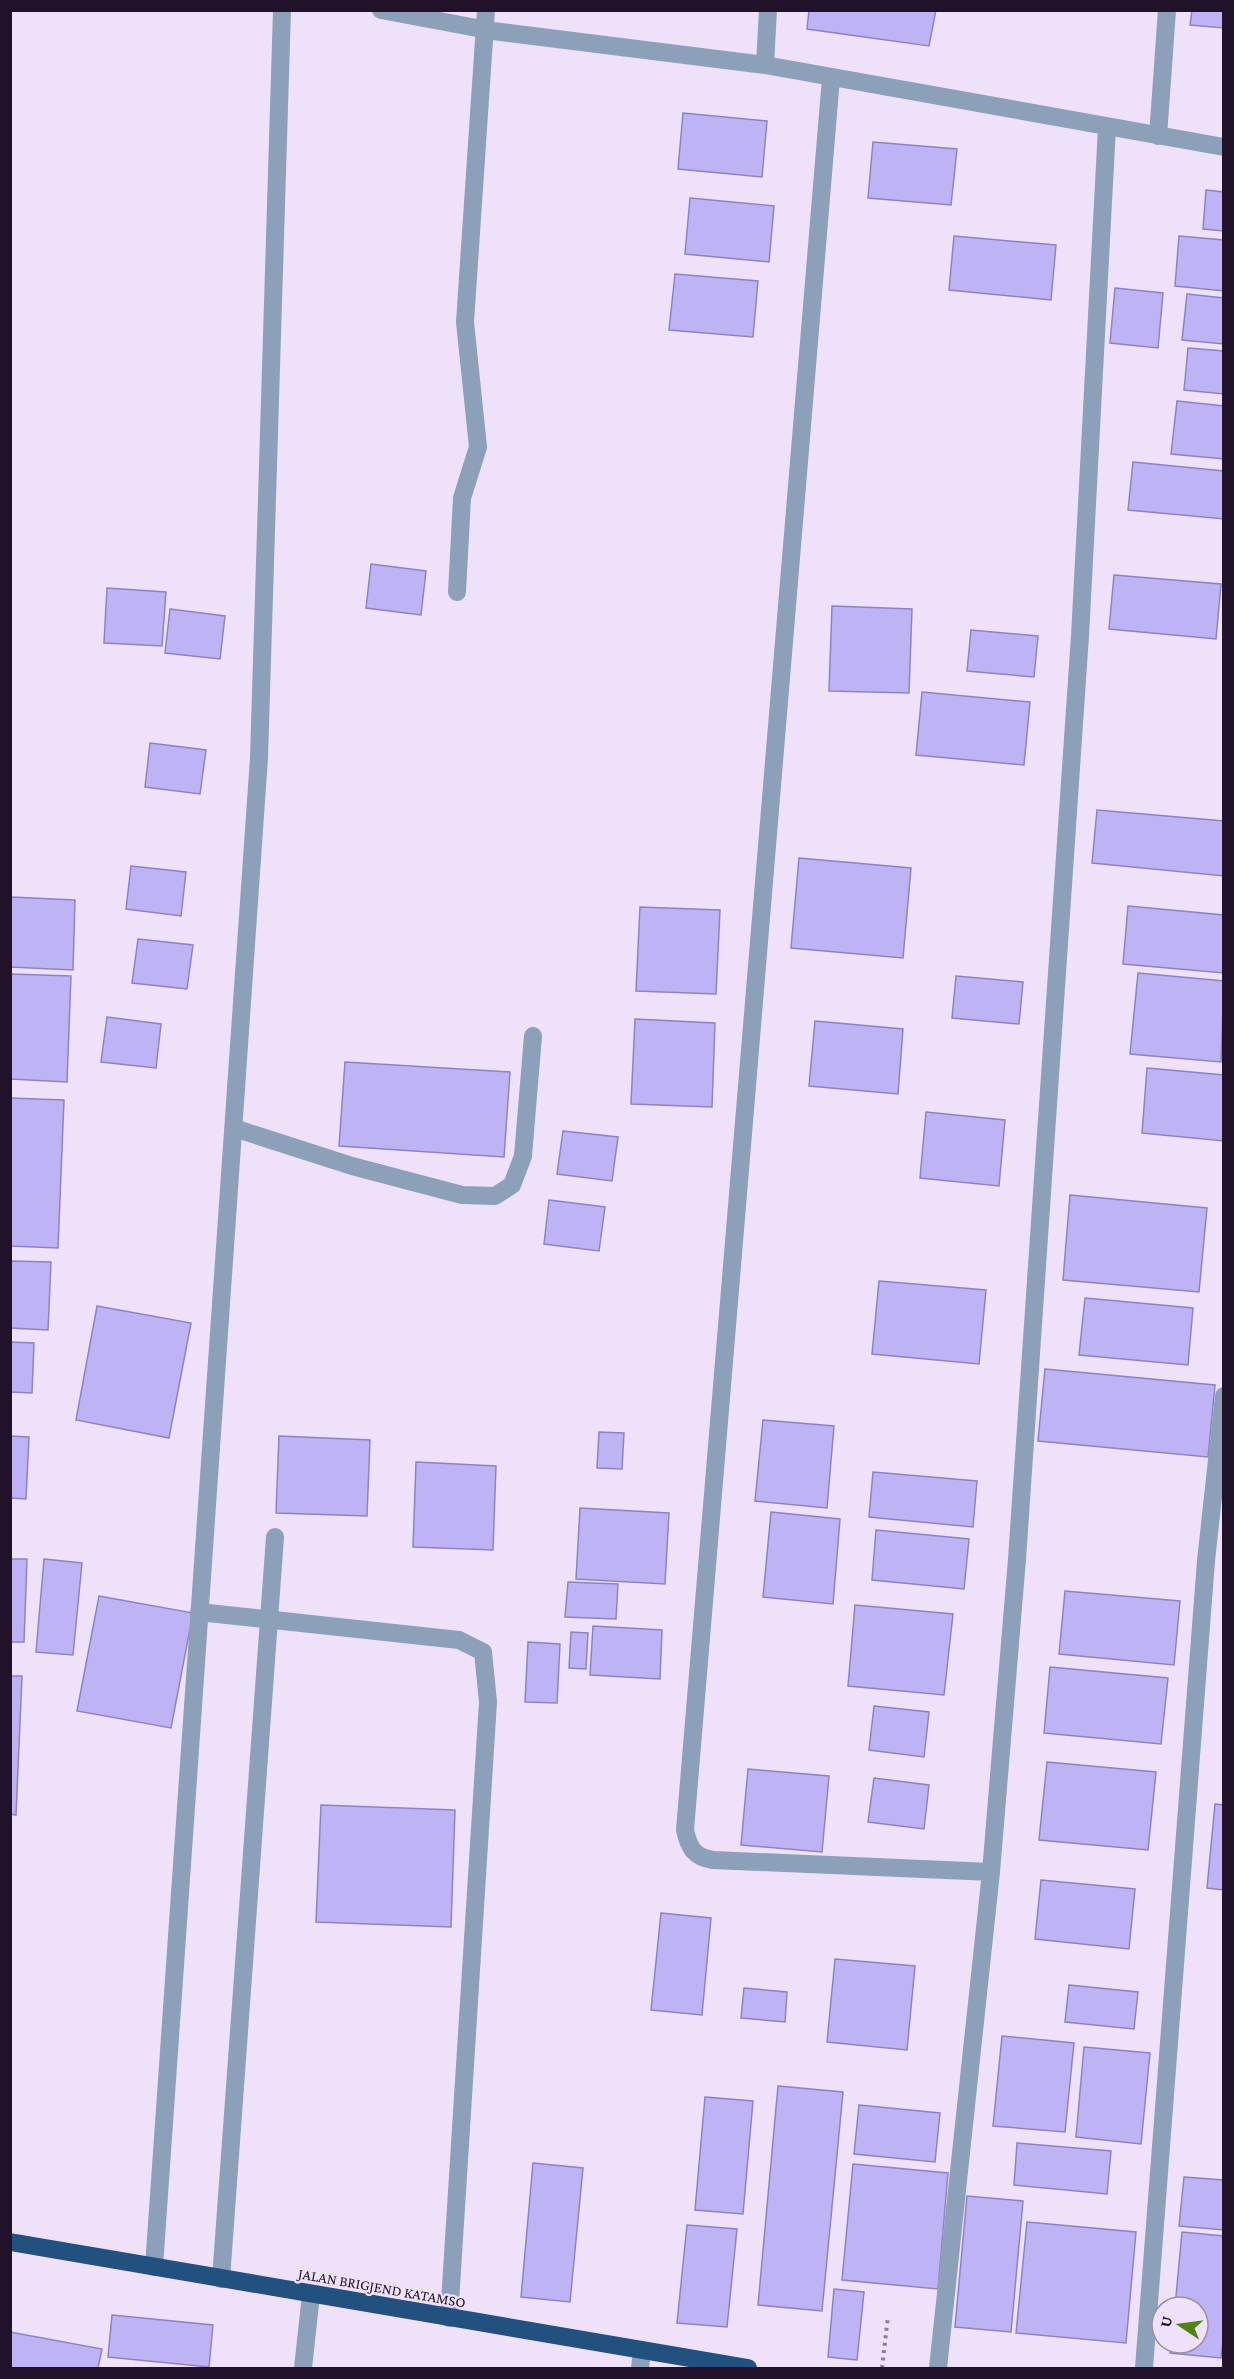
<svg xmlns="http://www.w3.org/2000/svg" width="1234" height="2379" font-family="'Crimson Pro',serif">
<style>
.building{fill:#beb3f5;stroke:#8e83c2;stroke-width:1.5}
.lines{fill:none;stroke-linecap:round;stroke-linejoin:round}
.path{stroke:#8c7d95;stroke-width:4;stroke-dasharray:3 4.5;stroke-linecap:butt}
.minor{stroke:#8ca1b9;stroke-width:18}
.highway{stroke:#22507f;stroke-width:18}
.labels{text-anchor:middle;stroke-width:4.5;stroke-linejoin:round;paint-order:stroke}
.street-label{font-size:15px;fill:#211229;stroke:#f0e1fa}
</style>
<rect width="100%" height="100%" fill="#f0e1fa"/>
<!-- building -->
<path class="building" d="M809,10h127l-7,36 -122,-17z
M1192,10h32v18l-34,-3z
M683,113l84,8 -5,56 -84,-8z
M873,142l84,7 -6,56 -83,-7z
M1206,190l18,2v39l-21,-2z
M690,198l84,8 -5,56 -84,-8z
M954,236l102,9 -5,55 -102,-10z
M1179,236l45,4v51l-49,-5z
M675,274l83,7 -5,56 -84,-7z
M1115,288l48,5 -5,55 -48,-5z
M1187,294l37,4v46l-42,-4z
M1188,348l36,3v43l-40,-4z
M1177,401l47,5v53l-53,-5z
M1133,462l91,9v48l-96,-9z
M371,564l55,7 -5,44 -55,-7z
M1114,575l107,9 -5,55 -107,-10z
M107,588l59,4 -4,54 -58,-3z
M832,606l80,3 -3,84 -80,-2z
M170,609l55,7 -5,43 -55,-6z
M971,630l67,6 -4,41 -67,-6z
M922,692l108,10 -6,63 -108,-10z
M150,743l56,7 -6,44 -55,-7z
M1097,810l127,11v55l-132,-13z
M799,858l112,10 -8,90 -112,-10z
M131,866l55,6 -5,44 -55,-7z
M11,897l64,3 -2,70 -63,-3z
M1128,906l96,9v58l-101,-9z
M640,907l80,3 -4,84 -80,-3z
M138,939l55,6 -6,44 -55,-6z
M1138,973l86,8 -3,81 -91,-8z
M10,974l61,2 -4,106 -57,-3z
M956,976l67,6 -4,42 -67,-6z
M107,1017l54,7 -5,44 -55,-6z
M635,1019l80,4 -3,84 -81,-3z
M815,1021l88,8 -5,65 -89,-8z
M345,1062l165,10 -6,85 -165,-11z
M1147,1068l77,7v66l-82,-8z
M10,1098l54,2 -6,148 -48,-2z
M926,1112l79,8 -6,66 -79,-8z
M563,1131l55,6 -6,44 -55,-7z
M1070,1195l137,13 -8,84 -136,-12z
M549,1200l56,7 -6,44 -55,-7z
M10,1261l41,1 -3,68 -38,-2z
M879,1281l107,9 -7,74 -107,-10z
M1085,1298l108,10 -5,57 -109,-10z
M97,1306l94,17 -22,115 -93,-18z
M10,1342l24,1 -2,50 -22,-1z
M1045,1369l170,16 -7,72 -170,-16z
M763,1420l71,6 -7,82 -72,-7z
M599,1432l25,1 -2,36 -25,-1z
M10,1436l19,1 -3,62 -16,-1z
M279,1436l91,4 -3,76 -91,-3z
M416,1462l80,4 -3,84 -80,-3z
M873,1472l104,9 -4,46 -104,-10z
M580,1508l89,5 -4,71 -89,-5z
M771,1512l69,7 -7,85 -70,-7z
M876,1530l93,9 -5,50 -92,-9z
M10,1559h17l-3,83h-14z
M44,1559l38,4 -9,92 -37,-3z
M568,1582l50,2 -2,35 -51,-2z
M1065,1591l115,10 -6,64 -115,-11z
M99,1596l94,17 -22,115 -94,-17z
M855,1605l98,9 -9,81 -96,-9z
M593,1626l69,4 -2,49 -70,-4z
M571,1632l17,1 -2,36 -17,-1z
M528,1642l32,2 -3,59 -32,-1z
M1050,1667l118,11 -7,66 -117,-11z
M10,1676h12l-6,139 -6,-1z
M874,1706l55,6 -5,45 -55,-7z
M1047,1762l109,10 -8,78 -109,-10z
M748,1769l81,7 -7,76 -81,-7z
M874,1778l55,7 -5,44 -56,-7z
M1215,1804l9,1v85l-17,-2z
M321,1805l134,5 -4,117 -135,-5z
M1041,1880l94,9 -6,60 -94,-10z
M661,1913l50,5 -9,97 -51,-5z
M835,1959l80,7 -8,84 -80,-8z
M1069,1985l69,7 -4,37 -69,-7z
M744,1988l43,4 -2,30 -44,-4z
M1002,2036l72,7 -9,89 -72,-6z
M1084,2047l66,6 -9,91 -65,-7z
M778,2086l65,6 -21,219 -64,-6z
M705,2097l48,4 -10,113 -48,-4z
M859,2105l81,8 -5,49 -81,-8z
M1017,2143l94,8 -4,43 -93,-9z
M533,2163l50,5 -13,134 -49,-5z
M853,2164l95,9 -10,116 -96,-9z
M1184,2177l40,3v50l-45,-4z
M967,2196l56,5 -12,131 -56,-5z
M1027,2222l109,10 -10,111 -110,-10z
M687,2225l50,4 -10,98 -50,-4z
M1182,2232l42,4v95l-3,27 -51,-5 1,-10h27v-36h-23z
M834,2289l30,3 -7,68 -29,-3z
M112,2315l101,10 -4,42 -101,-10z
M10,2332l92,17 -4,19h-88z"/>
<g class="lines">
<!-- path -->
<path class="path" d="M882,2368l6,-52"/>
<!-- minor -->
<path class="minor" d="M381,10l112,21 272,34 459,82
M765,65l3,-55
M831,78l-146,1752c4,18 9,27 28,30l278,12
M1158,136l9,-126
M457,592l5,-94 16,-51 -13,-125 21,-312
M234,1128l118,38 110,29 33,1 17,-11 11,-29 10,-120
M199,1612l260,28 24,12 5,50 -39,616
M154,2267l105,-1509 23,-748
M221,2279l54,-742
M303,2368l8,-73
M640,2368l2,-17
M938,2368l53,-496 26,-313 63,-923 27,-509
M1144,2368l62,-807 18,-165"/>
<!-- highway -->
<path class="highway" d="M10,2242l738,126"/>
</g>
<g class="labels">
<!-- street labels -->
<g class="street-label">
<text transform="translate(382 2288) rotate(10)" y="5">JALAN BRIGJEND KATAMSO</text>
</g>
</g>
<!-- border -->
<rect width="1234" height="2379" fill="none" stroke="#211229" stroke-width="24"/>
<!-- north arrow -->
<g transform="translate(1180 2325) rotate(283)"><circle r="28" fill="#f0e1fa" stroke="#9d8ea6" stroke-width="1.5"/>
<path d="M0-4.5L10 22L0 15L-10 22Z" fill="#518317"/>
<text y="-9" font-size="16" font-weight="bold" text-anchor="middle" fill="#211229">U</text>
</g>
</svg>
